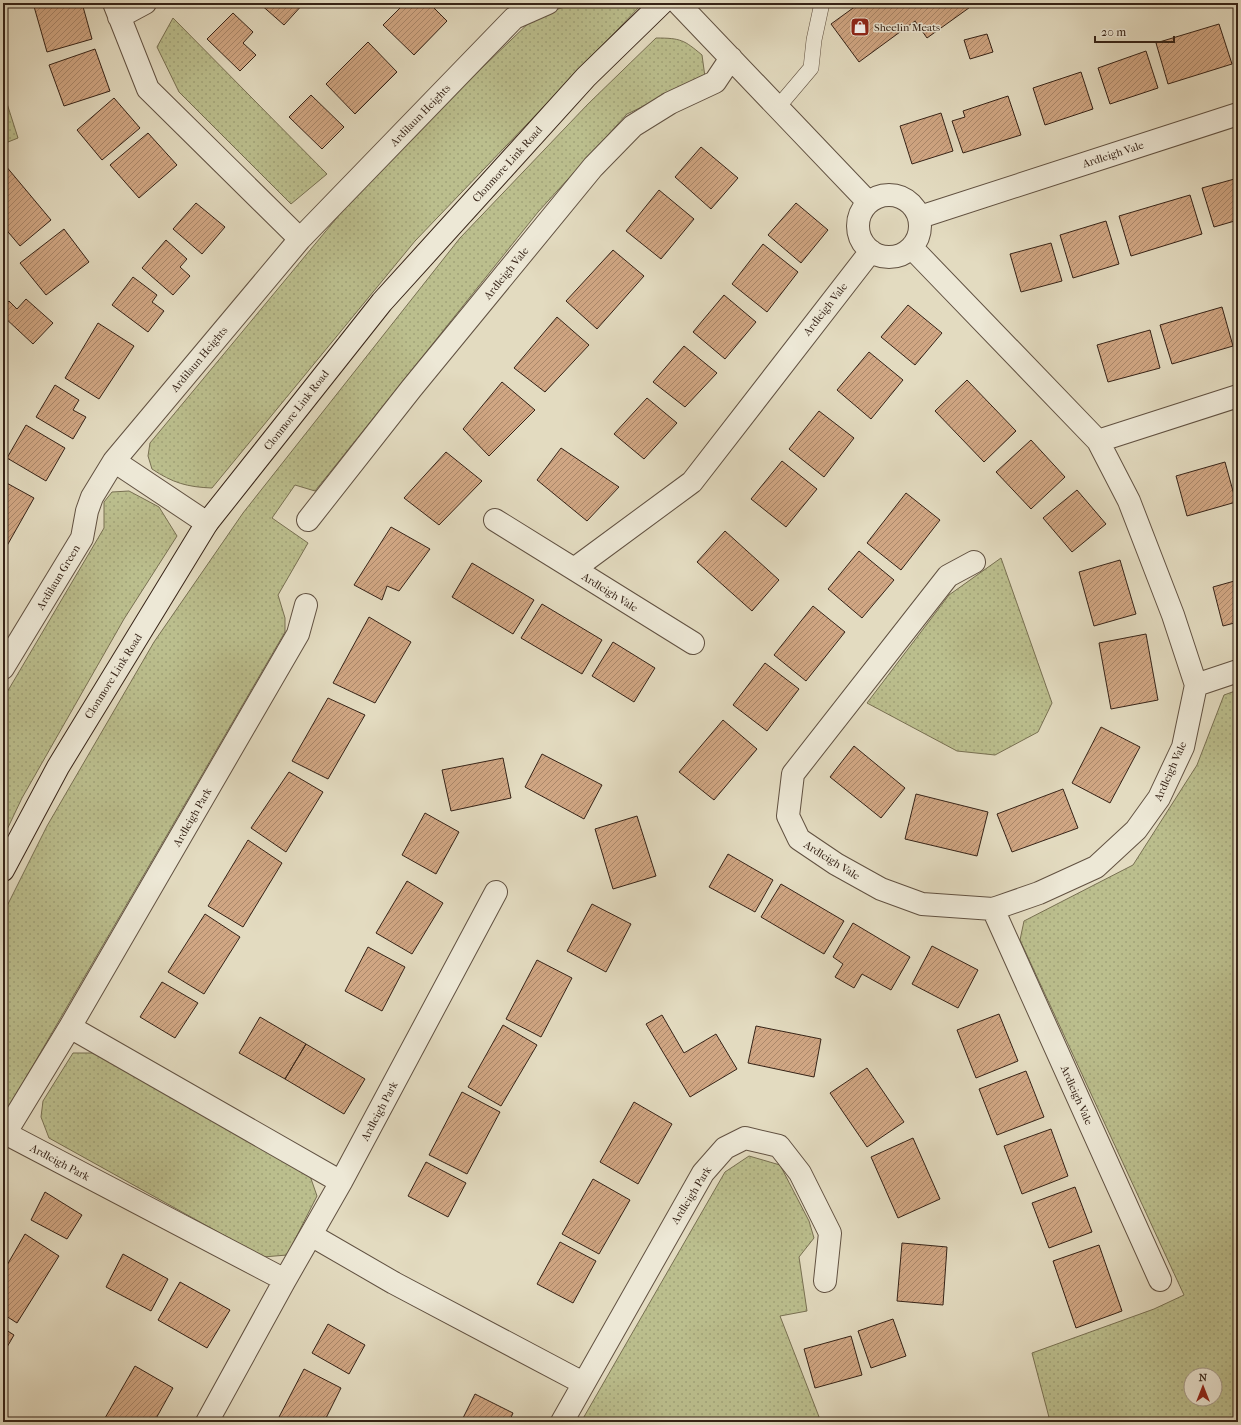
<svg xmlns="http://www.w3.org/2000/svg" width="1241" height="1425" font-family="'IM FELL French Canon',serif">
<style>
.grass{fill:url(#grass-dots);stroke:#787052;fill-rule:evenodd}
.building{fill:url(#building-hatch);stroke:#362317}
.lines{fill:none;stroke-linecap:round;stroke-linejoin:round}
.lane-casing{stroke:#615141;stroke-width:16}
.street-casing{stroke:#615141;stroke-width:24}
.secondary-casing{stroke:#362317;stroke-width:24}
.lane{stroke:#ede8d6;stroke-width:15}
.street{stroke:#ede8d6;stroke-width:22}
.secondary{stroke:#ede8d6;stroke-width:22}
.labels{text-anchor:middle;stroke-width:3;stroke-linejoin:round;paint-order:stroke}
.poi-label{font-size:11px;fill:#362317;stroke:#ede8d6;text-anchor:start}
.street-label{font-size:11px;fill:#362317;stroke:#ede8d6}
</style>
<defs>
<pattern id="grass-dots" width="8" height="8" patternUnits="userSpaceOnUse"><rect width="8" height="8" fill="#bbbe8d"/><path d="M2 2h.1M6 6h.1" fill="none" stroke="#a1a379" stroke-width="1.8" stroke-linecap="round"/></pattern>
<pattern id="building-hatch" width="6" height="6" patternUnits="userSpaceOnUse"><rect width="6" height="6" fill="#d0a683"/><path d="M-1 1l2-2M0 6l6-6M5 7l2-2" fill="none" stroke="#aa876a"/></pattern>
</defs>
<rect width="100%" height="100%" fill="#e3dbc0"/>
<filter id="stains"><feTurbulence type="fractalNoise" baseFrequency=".005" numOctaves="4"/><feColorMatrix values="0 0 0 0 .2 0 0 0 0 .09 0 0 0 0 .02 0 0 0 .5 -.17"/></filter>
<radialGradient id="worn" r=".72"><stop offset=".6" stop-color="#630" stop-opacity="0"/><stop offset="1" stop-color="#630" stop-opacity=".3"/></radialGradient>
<!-- grass -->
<path class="grass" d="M579,3h64l-228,238 -203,247c-25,-1 -39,-5 -60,-19l-4,-13 2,-13 229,-276 158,-152z
M173,18l154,156 -36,30 -112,-112 -22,-45z
M656,38c25,0 28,2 46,17l3,22 -78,37 -89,98 -223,279 -20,-6 -23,33 36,25 -30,52 7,23v14l-282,485v-203l44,-88 107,-184 89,-129 217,-275 128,-134z
M3,91l15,47 -15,6z
M129,491l30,16 18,29 -53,83 -102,179 -19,40v-139l101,-171v-26l8,-10z
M1001,558l51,145 -14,29 -43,23 -38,-4 -90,-48 82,-108z
M1238,690v732h-192l4,-1 -18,-68 122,-44 30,-14 -164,-355 4,-19 109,-56 64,-100 27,-70zM1191,1375h24v24h-24z
M73,1053h23l213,120 8,23 -30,59 -24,2 -214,-119 -8,-21 2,-16z
M749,1156l31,9 29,56 5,17 -15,19 8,54 -27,5 41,106h-240l144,-250z"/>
<!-- building -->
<path class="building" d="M33,3h49l10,36 -45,13z
M259,3h45l-20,22z
M405,3h24l18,18 -33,34 -31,-30z
M860,3h112l1,2 -46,33 -12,-17 -56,41 -28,-38z
M233,13l20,19 -10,11 13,12 -16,16 -33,-32z
M1219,24l13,40 -64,20 -12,-41z
M987,34l6,18 -23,7 -6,-19z
M368,42l29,30 -42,42 -29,-30z
M95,49l15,42 -46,15 -15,-41z
M1146,51l12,37 -48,16 -12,-36z
M1081,72l12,37 -48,16 -12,-37z
M311,95l33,32 -22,22 -33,-32z
M1008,96l13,39 -58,18 -11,-32 13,-4 -2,-6z
M114,98l26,30 -38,32 -25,-30z
M941,113l12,38 -41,13 -12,-38z
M148,133l29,32 -38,33 -29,-33z
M701,147l37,31 -27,31 -36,-32z
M5,165l46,55 -31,26 -17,-20v-59z
M1238,178v42l-24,7 -12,-39z
M659,190l35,29 -33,40 -35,-28z
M1190,195l12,39 -71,22 -12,-40z
M196,203l29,24 -23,27 -29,-25z
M796,203l32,27 -27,33 -33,-28z
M1106,221l13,43 -46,14 -13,-43z
M64,229l25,33 -43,33 -26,-32z
M166,240l21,19 -7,8 10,9 -17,19 -31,-27z
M1051,243l11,38 -41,11 -11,-38z
M763,244l35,28 -31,40 -35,-28z
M613,250l31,26 -47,53 -31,-28z
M133,277l24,18 -5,7 12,9 -16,21 -36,-27z
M724,295l32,27 -31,37 -32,-27z
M26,299l27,24 -20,21 -30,-28v-9l6,-6 8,8z
M908,305l34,28 -27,32 -34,-28z
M1222,307l11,39 -61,18 -12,-39z
M557,317l32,28 -44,47 -31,-24z
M98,323l36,23 -35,53 -34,-21z
M1150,330l10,38 -52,14 -11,-37z
M684,346l33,27 -32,34 -32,-25z
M869,352l34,28 -32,39 -34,-29z
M967,380l49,51 -32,31 -49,-51z
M502,382l33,28 -46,46 -26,-27z
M55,385l24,15 -6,10 13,7 -13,22 -37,-22z
M647,398l30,25 -33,36 -30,-25z
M819,411l35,27 -30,39 -35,-28z
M26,425l39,23 -19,33 -39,-23z
M1031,440l34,37 -34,32 -35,-37z
M561,448l58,39 -32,34 -50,-41z
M446,452l36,29 -43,44 -35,-27z
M782,461l35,28 -31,38 -35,-28z
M1225,462l11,40 -49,14 -11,-40z
M3,481l31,17 -30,53 -1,-1z
M1077,490l29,34 -34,28 -29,-34z
M906,493l34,27 -39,50 -34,-27z
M391,527l39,22 -31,42 -12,-5 -5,14 -28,-15z
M725,531l54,49 -27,31 -55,-49z
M859,551l35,29 -32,38 -34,-29z
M1120,560l16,54 -42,12 -15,-54z
M472,563l62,37 -21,34 -61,-37z
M1238,580v42l-15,4 -10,-39z
M542,604l60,36 -20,34 -61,-36z
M813,606l32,26 -39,49 -32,-26z
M369,617l42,25 -36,61 -42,-20z
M1146,634l12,66 -47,9 -12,-66z
M613,642l42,26 -21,34 -42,-26z
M765,663l34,26 -32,42 -34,-26z
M328,698l37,17 -37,64 -36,-18z
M723,720l34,29 -43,51 -35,-28z
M1101,727l39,20 -30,56 -38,-20z
M854,746l51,42 -24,30 -51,-41z
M542,754l60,31 -18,34 -59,-32z
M503,758l8,40 -60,13 -9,-41z
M289,772l34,20 -37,60 -35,-24z
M1063,789l15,39 -66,24 -15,-38z
M916,794l72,18 -11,44 -72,-17z
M425,813l34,19 -23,42 -34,-19z
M637,816l19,60 -43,13 -18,-60z
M248,840l34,23 -39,64 -35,-21z
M728,854l45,26 -18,32 -46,-25z
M407,881l36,22 -31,51 -36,-21z
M781,884l63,37 -20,33 -63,-37z
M592,904l39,20 -25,48 -39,-21z
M205,914l35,23 -36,57 -36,-22z
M853,923l57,34 -19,33 -29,-16 -8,14 -19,-11 8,-13 -10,-7z
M932,946l46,24 -20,38 -46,-24z
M368,947l37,20 -23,44 -37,-20z
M537,960l35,18 -31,59 -35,-18z
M162,982l36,21 -23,35 -35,-21z
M999,1014l19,47 -42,17 -19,-48z
M662,1015l22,38 32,-19 21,35 -47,28 -44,-73z
M260,1017l46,27 -21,35 -46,-26z
M503,1025l34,20 -36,61 -33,-19z
M756,1026l65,13 -7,38 -66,-14z
M306,1044l59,35 -21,35 -59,-35z
M867,1068l37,54 -37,25 -37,-54z
M1026,1071l18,46 -47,18 -18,-46z
M462,1092l38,20 -33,62 -38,-19z
M634,1102l38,22 -34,60 -38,-22z
M1051,1129l17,47 -46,18 -18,-48z
M913,1138l27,61 -42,19 -27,-61z
M426,1162l40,21 -18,34 -40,-21z
M593,1179l37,21 -31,54 -37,-20z
M1075,1187l17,45 -43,16 -17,-45z
M45,1192l37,23 -15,24 -36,-19z
M25,1234l34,22 -42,67 -14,-9v-42z
M560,1242l36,19 -23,42 -36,-19z
M902,1243l45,4 -4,58 -46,-4z
M1099,1245l23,66 -46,17 -23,-67z
M123,1254l45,25 -17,32 -45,-24z
M180,1282l50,28 -23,38 -49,-28z
M893,1319l13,37 -35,12 -13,-37z
M328,1324l37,21 -16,29 -37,-21z
M3,1328l11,7 -11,19z
M851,1336l11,39 -47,13 -11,-39z
M135,1366l38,22 -19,34h-43l-6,-4z
M304,1369l37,19 -17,34h-39l-7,-3z
M475,1394l38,19 -4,9h-48z"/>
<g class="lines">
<defs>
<path id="lane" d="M778,107l33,-39 3,-28 8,-37"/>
<path id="street" d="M114,3l34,86 152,150
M678,3l190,199
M119,17l26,-14
M858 226a31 31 0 1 1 62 0a31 31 0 1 1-62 0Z
M920,217l318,-103
M912,248l186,193 31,60 44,114 23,70 -13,62 -24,51 -23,32 -40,37 -57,26 -46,16 -71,-5 -41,-15 -45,-25 -37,-25 -11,-23 5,-42 155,-198 26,-14
M1098,441l140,-45
M114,461l93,62
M308,520l103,-131 182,-222 40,-41 37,-23 45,-21 16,-24
M495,520l79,49
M693,643l-119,-74 118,-87 179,-231
M3,668l79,-130 5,-27 5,-14 22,-36 186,-222 214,-221 34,-15
M1196,685l42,-14
M993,909l167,371
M70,1027l271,155
M5,1133l280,147 -78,142
M3,1137l67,-110 228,-393 8,-29
M311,1235l83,48 189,100
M285,1280l56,-98 155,-290
M562,1422l141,-249 22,-25 20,-10 34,8 21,27 30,60 -5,48"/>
<path id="secondary" d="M3,870l55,-103 149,-244 175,-221 204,-225 76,-74"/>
</defs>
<!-- lane casing -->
<use href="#lane" class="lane-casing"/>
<!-- street casing -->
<use href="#street" class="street-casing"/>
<!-- secondary casing -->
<use href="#secondary" class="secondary-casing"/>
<!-- lane -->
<use href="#lane" class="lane"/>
<!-- street -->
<use href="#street" class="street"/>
<!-- secondary -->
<use href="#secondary" class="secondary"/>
</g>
<!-- icons -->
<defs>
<symbol id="shop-square" viewBox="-11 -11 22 22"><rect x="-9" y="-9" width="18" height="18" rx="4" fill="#8f2418" stroke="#ede8d6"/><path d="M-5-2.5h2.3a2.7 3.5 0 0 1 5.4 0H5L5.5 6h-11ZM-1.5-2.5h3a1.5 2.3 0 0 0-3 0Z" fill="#fff"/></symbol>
</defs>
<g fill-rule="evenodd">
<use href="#shop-square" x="849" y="16" width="22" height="22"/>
</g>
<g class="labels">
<!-- poi labels -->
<g class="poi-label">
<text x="874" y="31">Sheelin Meats</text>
</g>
<!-- street labels -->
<g class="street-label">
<text transform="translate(420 115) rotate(-46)" y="4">Ardilaun Heights</text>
<text transform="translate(1113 154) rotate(-18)" y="4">Ardleigh Vale</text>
<text transform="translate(507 164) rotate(-48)" y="4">Clonmore Link Road</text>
<text transform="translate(506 273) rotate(-51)" y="4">Ardleigh Vale</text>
<text transform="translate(825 309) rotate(-52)" y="4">Ardleigh Vale</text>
<text transform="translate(199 359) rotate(-50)" y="4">Ardilaun Heights</text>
<text transform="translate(296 410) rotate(-52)" y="4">Clonmore Link Road</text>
<text transform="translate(58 577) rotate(-59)" y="4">Ardilaun Green</text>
<text transform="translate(610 592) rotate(32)" y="4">Ardleigh Vale</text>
<text transform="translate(113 676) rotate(-58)" y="4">Clonmore Link Road</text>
<text transform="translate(1170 771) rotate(-66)" y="4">Ardleigh Vale</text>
<text transform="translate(192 817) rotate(-60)" y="4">Ardleigh Park</text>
<text transform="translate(832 860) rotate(32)" y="4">Ardleigh Vale</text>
<text transform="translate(1077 1095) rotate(66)" y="4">Ardleigh Vale</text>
<text transform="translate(379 1111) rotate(-62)" y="4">Ardleigh Park</text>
<text transform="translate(60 1162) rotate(28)" y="4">Ardleigh Park</text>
<text transform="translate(691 1195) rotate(-58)" y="4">Ardleigh Park</text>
</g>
</g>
<!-- margin -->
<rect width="1241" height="1425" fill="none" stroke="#e3dbc0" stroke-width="16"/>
<rect x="4" y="4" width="1233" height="1417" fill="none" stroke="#362317" stroke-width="2"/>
<rect x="8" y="8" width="1225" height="1409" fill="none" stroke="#362317"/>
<!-- north arrow -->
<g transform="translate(1203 1387)"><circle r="19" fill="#ede8d6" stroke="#a4998a"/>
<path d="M0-3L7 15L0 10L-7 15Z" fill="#8f2418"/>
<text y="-6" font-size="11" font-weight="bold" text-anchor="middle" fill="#362317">N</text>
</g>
<!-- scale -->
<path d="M1095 36v6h79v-6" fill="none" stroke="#362317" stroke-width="2"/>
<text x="1101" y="36" font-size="12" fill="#362317" stroke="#ede8d6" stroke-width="3" paint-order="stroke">20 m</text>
<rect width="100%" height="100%" filter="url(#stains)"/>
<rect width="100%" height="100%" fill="url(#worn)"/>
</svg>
